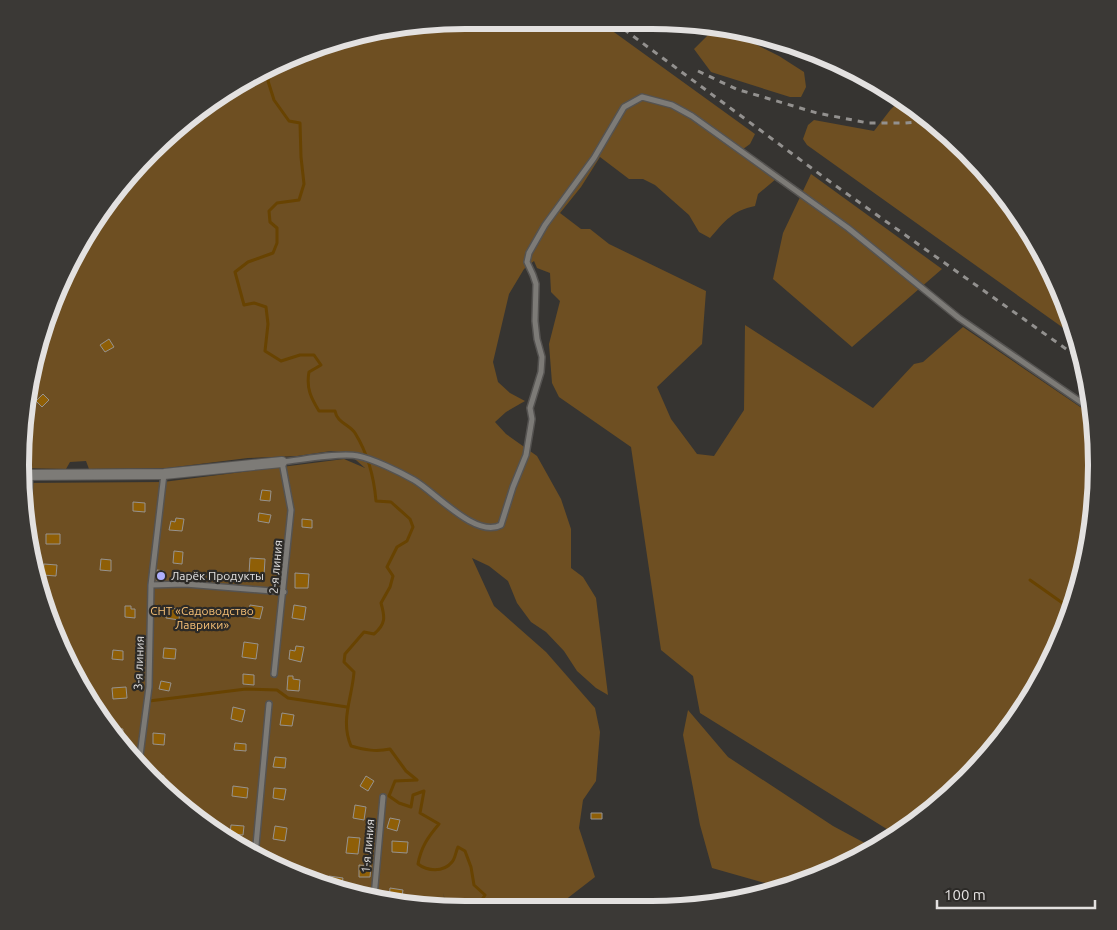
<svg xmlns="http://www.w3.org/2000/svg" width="1117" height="930" font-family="Ubuntu,sans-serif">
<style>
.green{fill:#6e4f22}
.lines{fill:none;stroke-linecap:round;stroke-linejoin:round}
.stream{stroke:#684301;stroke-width:3}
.building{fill:#8f5f07;stroke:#969390}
.service-casing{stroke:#555351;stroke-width:8}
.minor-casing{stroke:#555351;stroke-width:12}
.service{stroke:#7d7b77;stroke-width:5}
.minor{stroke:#7d7b77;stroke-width:10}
.rail{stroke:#93918f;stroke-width:3;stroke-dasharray:6 6;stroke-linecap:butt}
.poi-dot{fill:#aeaefb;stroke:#2c2a27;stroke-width:2}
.labels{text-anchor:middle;stroke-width:4.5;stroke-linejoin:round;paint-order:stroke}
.street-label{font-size:12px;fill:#e3e1e0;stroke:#2c2a27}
.poi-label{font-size:12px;fill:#e3e1e0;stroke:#2c2a27;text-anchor:start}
.park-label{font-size:12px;fill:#f7c076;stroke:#2c2a27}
.rim{fill:none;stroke:#e3e1e0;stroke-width:6}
</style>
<rect width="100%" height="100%" fill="#363431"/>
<!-- green -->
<path class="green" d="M465,20l135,2 155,112 -5,10 -11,8 37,27 -18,15 -3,12c-23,5 -29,14 -45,32l-11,-6 -10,-17 -34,-30 -12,-6h-14l-29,-22 -19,30 -21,26 21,16h9l19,15 97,47 -4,53 -45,43 14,32 26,35 17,2 30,-46 1,-85 128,83 41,-44 9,-2 40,-35 129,88 5,50 -9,87 -25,83 -41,77 -55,67 -69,57 -198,-123 -7,-37 -32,-26 -30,-203 -72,-50 -7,-14 -3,-39 11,-43 -9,-9 -1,-19 -13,-5 -3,-7 -10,8 -15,25 -16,68 5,20 12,11 15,8 -19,11 -11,10 11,12 31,22 24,43 10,30v39l12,9 13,21 12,97 -12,-7 -19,-17 -13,-20 -18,-19 -15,-10 -14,-19 -9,-22 -19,-15 -17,-8 22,48 52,46 49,56 5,24 -4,49 -13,19 -4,28 16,49 -35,27 -19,5h-93l-5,-16 4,16h-11l-114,-23 -79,-35 -72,-52 -76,-87 -41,-76 -30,-113 -1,-40 140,-1 181,-23 21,9 -17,-15 -17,-2 -34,5 -49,2 -81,10 -78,1 -3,-8 -16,1 -4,7 -44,-1 -1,-32 23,-114 51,-104 76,-87 72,-52 107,-44z
M708,35l31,1 40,20 25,16 2,15 -5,10h-11l-79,-25 -17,-23z
M899,102l68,49 55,67 41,76 13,43 -269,-192 -4,-6 5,-14 6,-5 60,11 17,-22z
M811,174l131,95 -90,78 -79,-68 10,-46z
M688,710l40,47 105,69 41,22 -51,28 -40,12 -71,-20 -12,-43 -17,-90z"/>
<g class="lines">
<!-- stream -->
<path class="stream" d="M274,67l-6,14 6,19 15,21 11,2 1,34 3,27 -5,16 -22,3 -8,8 1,11 7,6v15l-4,10 -25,9 -13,10 9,33 10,-2 12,4 2,17 -3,27 16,10 19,-6h14l7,10 -12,7c-3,16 2,26 10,39h16c2,12 14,13 20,22 13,21 19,44 21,68l15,1 19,17 3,8 -6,14 -10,6 -10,20 6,9 -3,11 -9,16c4,14 5,21 -7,31l-10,-2 -19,22 -1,8 10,10c-2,27 -14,48 -3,74 14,4 25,6 39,3l16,22 11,9 -22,1 -6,15 10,7 12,4 2,-12 11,-4 -4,22 19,11c-11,13 -18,23 -21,40 9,7 25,9 34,-2 3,-3 4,-11 6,-15l7,4 6,16 3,18 11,10 -4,6 -11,-1 10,9
M1030,580l41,29
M149,701l97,-12 31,1 11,8 59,9"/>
</g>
<!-- building -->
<path class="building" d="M109,339l5,8 -9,5 -5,-7z
M43,394l6,6 -7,7 -6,-6z
M262,490l9,1 -1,10 -10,-1z
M133,502l12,1v9l-12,-1z
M259,513l12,2 -2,8 -11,-2z
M176,518l8,1 -2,12 -13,-1 2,-9 4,1z
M302,519l10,1v8l-10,-1z
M46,534h14v10h-14z
M174,551l9,1 -1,12 -9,-1z
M250,558l15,1 -1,17 -15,-2z
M101,559l10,1v11l-11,-1z
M44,564l13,1 -1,11 -13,-1z
M157,570l7,1v11l-7,-1z
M295,573l14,1 -1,14h-13z
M45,602h8v9h-6z
M250,605l13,2 -3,12 -12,-2z
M294,605l12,2 -2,13 -12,-2z
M125,606h6v3h4v9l-10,-1z
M167,608l13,1 -1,11 -13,-2z
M244,642l14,2 -2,15 -14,-2z
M296,646l8,1 -3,15 -12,-3 1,-9 5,1z
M164,648l12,1 -1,10 -12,-1z
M113,650l10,1v9l-11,-1z
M243,674l11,1v10l-11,-1z
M288,676h5v3l7,1 -1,11 -12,-1z
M161,681l10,2 -2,8 -10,-2z
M126,687l1,11 -14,1 -1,-11z
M233,707l12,3 -3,12 -11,-3z
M282,713l12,2 -2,11 -12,-1z
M112,728l11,1 -1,11h-3l-7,-8z
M153,733l12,1 -1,11 -11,-1z
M235,743l11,1v7l-12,-1z
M275,757l11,1 -1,10 -12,-1z
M150,773l14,3 -2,11 -13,-13z
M366,776l8,5 -6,10 -8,-5z
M233,786l15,2 -1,10 -15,-2z
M274,788l12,1 -2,11 -11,-2z
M355,805l11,2 -2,13 -11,-2z
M591,813h11v6h-11z
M390,818l10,2 -3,11 -10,-3z
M231,825l13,1 -1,9 -13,-1z
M275,826l12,2 -2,13 -12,-2z
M348,837l12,1 -2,16 -12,-1z
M392,841l16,1 -1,11 -15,-1z
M359,865l12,1 -1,11h-11z
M329,876l14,2 -2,12 -14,-3z
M390,888l13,2 -2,12 -12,-2z"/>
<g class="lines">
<defs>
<path id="service" d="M27,535l3,-60
M151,585l34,-1 99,8
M274,674l17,-164 -9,-48c19,-2 59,-10 76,-6 15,3 42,16 56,24 21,12 62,59 87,45l12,-38 13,-32 6,-36 -2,-11 11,-36 1,-15 -5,-18 -2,-18 1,-37 -3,-9 -6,-13 2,-9 16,-28 49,-67 30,-51 18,-10 30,8 20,11 156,112 111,90 132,91
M139,763l10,-76 2,-102 13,-111
M255,856l14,-152
M374,897l9,-100"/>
<path id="minor" d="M22,475l142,-1 118,-12"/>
</defs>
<!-- service casing -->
<use href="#service" class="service-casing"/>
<!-- minor casing -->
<use href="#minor" class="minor-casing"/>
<!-- service -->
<use href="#service" class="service"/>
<!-- minor -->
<use href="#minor" class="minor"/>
<!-- rail -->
<path class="rail" d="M614,22l215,159 254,180
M698,71l38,18 81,24 51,10h37l21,-2"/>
</g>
<!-- markers -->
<circle class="poi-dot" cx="161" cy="576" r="5"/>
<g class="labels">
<!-- street labels -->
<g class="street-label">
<text transform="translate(276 567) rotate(-85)" y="4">2-я линия</text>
<text transform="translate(139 663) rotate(-88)" y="4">3-я линия</text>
<text transform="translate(368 846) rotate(-85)" y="4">1-я линия</text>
</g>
<!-- poi labels -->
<g class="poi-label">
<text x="171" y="580">Ларёк Продукты</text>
</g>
<!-- park labels -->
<g class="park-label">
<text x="202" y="615">СНТ «Садоводство<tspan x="202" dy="14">Лаврики»</tspan></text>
</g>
</g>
<!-- crop -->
<path d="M0 0H1117V930H0ZM465 29H652A436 436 0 0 1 1088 465V465A436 436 0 0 1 652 901H465A436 436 0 0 1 29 465V465A436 436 0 0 1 465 29Z" fill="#3b3936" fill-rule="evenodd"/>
<path class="rim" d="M465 29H652A436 436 0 0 1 1088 465V465A436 436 0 0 1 652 901H465A436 436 0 0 1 29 465V465A436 436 0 0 1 465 29Z"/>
<!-- scale -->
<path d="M937 900v8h158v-8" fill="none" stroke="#e3e1e0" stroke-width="2.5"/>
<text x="944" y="900" font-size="15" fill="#e3e1e0" stroke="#2c2a27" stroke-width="4" paint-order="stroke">100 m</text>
</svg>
